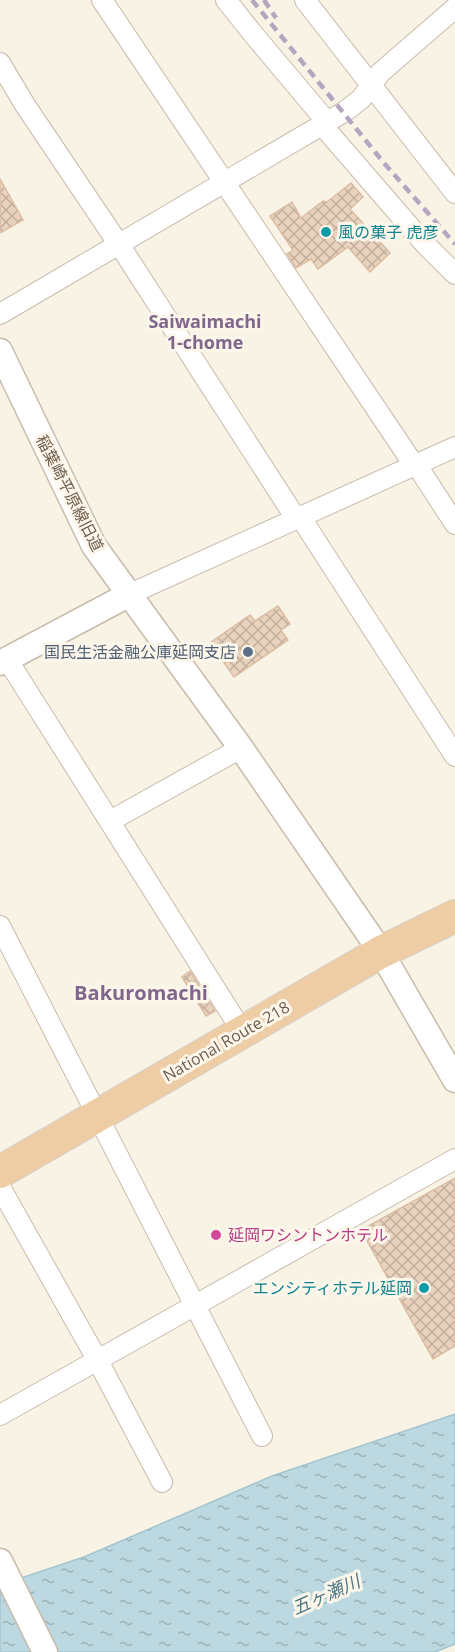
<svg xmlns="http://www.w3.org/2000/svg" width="455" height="1652" font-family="'Open Sans','Noto Sans JP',sans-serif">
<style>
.water{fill:url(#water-ripples);stroke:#a3c5d0;stroke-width:1.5}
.building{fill:url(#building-cross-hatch);stroke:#dcbda2;stroke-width:1.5}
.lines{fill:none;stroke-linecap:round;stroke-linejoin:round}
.minor-casing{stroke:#c9bbac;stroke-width:22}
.tertiary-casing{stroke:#c9bbac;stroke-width:27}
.trunk-casing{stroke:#d7d1cd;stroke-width:34}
.minor{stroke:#fff;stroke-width:20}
.tertiary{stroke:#fff;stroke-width:24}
.trunk{stroke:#eecca4;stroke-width:32}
.rail{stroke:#b6a5c1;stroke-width:4.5;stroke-dasharray:9 6;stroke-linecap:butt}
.culture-dot{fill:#0f9aa8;stroke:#fcf7ea;stroke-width:2}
.service-dot{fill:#5c6f8a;stroke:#fcf7ea;stroke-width:2}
.hotel-dot{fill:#d1479c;stroke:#fcf7ea;stroke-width:2}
.labels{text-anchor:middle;stroke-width:6;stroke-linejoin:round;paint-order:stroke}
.culture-label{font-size:16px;fill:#0d838f;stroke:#fcf7ea;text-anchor:start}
.street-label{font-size:16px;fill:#6f5c4d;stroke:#fcf7ea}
.service-label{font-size:16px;fill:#4e5e75;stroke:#fcf7ea;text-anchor:end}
.hotel-label{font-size:16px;fill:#b23c85;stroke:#fcf7ea;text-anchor:start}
.neighbourhood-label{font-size:18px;font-weight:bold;fill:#81668b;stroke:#fcf7ea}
.water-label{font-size:18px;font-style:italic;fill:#4d7886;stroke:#fcf7ea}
.quarter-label{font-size:20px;font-weight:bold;fill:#81668b;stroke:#fcf7ea}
</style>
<defs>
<pattern id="water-ripples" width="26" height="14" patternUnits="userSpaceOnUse" patternTransform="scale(1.5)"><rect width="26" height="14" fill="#bcd8e0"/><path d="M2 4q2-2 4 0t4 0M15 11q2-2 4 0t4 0" fill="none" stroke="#9db2b8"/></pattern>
<pattern id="building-cross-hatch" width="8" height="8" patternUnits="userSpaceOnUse" patternTransform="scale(1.5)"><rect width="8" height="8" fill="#e9d3be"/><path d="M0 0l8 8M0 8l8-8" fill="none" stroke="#c1ae9d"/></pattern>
</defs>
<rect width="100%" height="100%" fill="#f9f3e5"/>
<!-- water -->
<path class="water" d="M455,1414v230l-20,8h-435v-67l84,-28 188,-81z"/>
<!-- building -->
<path class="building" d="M0,179l23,41 -23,13z
M351,183l12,14 -13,12 40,44 -20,19 -22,-25 -30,22 -7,-10 -15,9 -9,-14 6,-4 -23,-34 22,-14 9,16 22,-17 4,1z
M278,606l12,18 -9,6 7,10 -54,37 -24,-34 40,-28 5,6z
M190,971l25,40 -9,5 -24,-39z
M455,1178v168l-22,13 -72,-129z"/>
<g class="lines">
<defs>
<path id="minor" d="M102,0l312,465
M226,0l27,34 74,88
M305,0l150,193
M0,63l25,42 101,150 171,265
M322,125l102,118 31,31
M0,314l344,-202 17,-13 19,-26 75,-65
M416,464l39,60
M301,518l154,238
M130,594l325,-147
M7,659l235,372
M110,821l131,-73
M0,926l262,510
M0,1187l98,174 64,121
M0,1415l455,-256"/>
<path id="tertiary" d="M0,351l94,195 147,202 140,204 74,128
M0,663l130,-69
M0,1561l45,91"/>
<path id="trunk" d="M0,1172l381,-220 74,-36"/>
</defs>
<!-- minor casing -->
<use href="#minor" class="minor-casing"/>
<!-- tertiary casing -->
<use href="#tertiary" class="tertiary-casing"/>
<!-- trunk casing -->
<use href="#trunk" class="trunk-casing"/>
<!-- minor -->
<use href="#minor" class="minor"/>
<!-- tertiary -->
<use href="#tertiary" class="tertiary"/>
<!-- trunk -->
<use href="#trunk" class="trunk"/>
<!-- rail -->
<path class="rail" d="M252,0l132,163 71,81
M264,0l12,18"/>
</g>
<!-- markers -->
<g class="culture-dot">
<circle cx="326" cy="232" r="6"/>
<circle cx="424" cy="1288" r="6"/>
</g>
<circle class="service-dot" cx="248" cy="652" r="6"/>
<circle class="hotel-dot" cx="216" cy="1235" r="6"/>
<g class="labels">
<!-- culture labels -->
<g class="culture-label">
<text x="338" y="238">風の菓子 虎彦</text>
<text x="412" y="1294" text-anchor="end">エンシティホテル延岡</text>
</g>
<!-- street labels -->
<g class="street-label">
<text transform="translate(70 493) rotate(63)" y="6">稲葉崎平原線旧道</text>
<text transform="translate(226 1041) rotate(-30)" y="6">National Route 218</text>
</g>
<!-- service labels -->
<g class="service-label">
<text x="236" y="658">国民生活金融公庫延岡支店</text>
</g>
<!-- hotel labels -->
<g class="hotel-label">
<text x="228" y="1241">延岡ワシントンホテル</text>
</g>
<!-- neighbourhood labels -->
<g class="neighbourhood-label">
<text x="205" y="328">Saiwaimachi<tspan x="205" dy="21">1-chome</tspan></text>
</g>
<!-- water labels -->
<g class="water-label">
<text transform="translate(326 1595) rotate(-24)" y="6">五ヶ瀬川</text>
</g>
<!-- quarter labels -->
<g class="quarter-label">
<text x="141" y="1000">Bakuromachi</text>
</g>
</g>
</svg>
